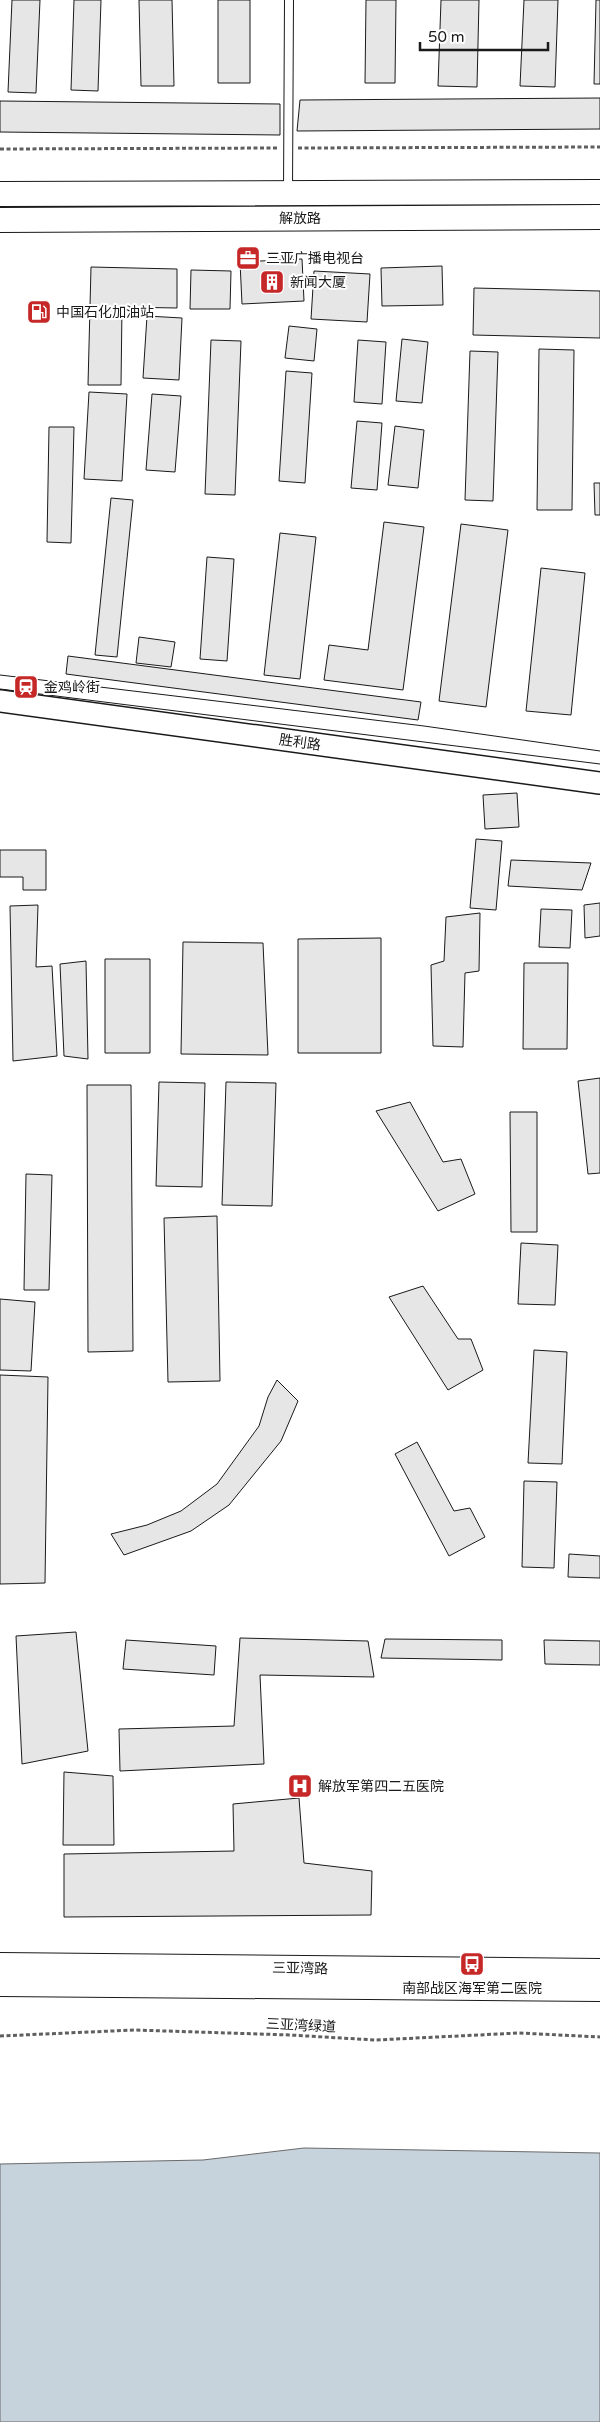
<svg xmlns="http://www.w3.org/2000/svg" width="600" height="2422" font-family="'Varela Round','Noto Sans SC',sans-serif">
<style>
.water{fill:#c6d2dc;stroke:#6a6a6a}
.building{fill:#e6e6e6;stroke:#1a1a1a}
.lines{fill:none;stroke-linecap:round;stroke-linejoin:round}
.lane-casing{stroke:#1a1a1a;stroke-width:10}
.secondary-casing{stroke:#1a1a1a;stroke-width:24}
.primary-casing{stroke:#1a1a1a;stroke-width:26}
.path{stroke:#5f5f5f;stroke-width:3;stroke-dasharray:4 2.5;stroke-linecap:butt}
.lane{stroke:#fff;stroke-width:8}
.secondary{stroke:#fff;stroke-width:21}
.primary{stroke:#fff;stroke-width:24}
.tram{stroke:#1a1a1a;stroke-width:1}
.labels{text-anchor:middle;stroke-width:4;stroke-linejoin:round;paint-order:stroke}
.street-label{font-size:14px;fill:#1a1a1a;stroke:#fff}
.poi-label{font-size:14px;fill:#1a1a1a;stroke:#fff;text-anchor:start}
</style>
<rect width="100%" height="100%" fill="#fff"/>
<!-- water -->
<path class="water" d="M304,2148l296,5v269h-600v-258l203,-4z"/>
<!-- building -->
<path class="building" d="M12,0h28l-4,93 -28,-1z
M74,0h27l-3,91 -27,-1z
M139,0h33l2,86h-33z
M218,0h32v83h-32z
M366,0h30l-1,83h-30z
M441,0h38l-2,87 -39,-1z
M524,0h34l-3,87 -35,-1z
M596,0h4v84h-6z
M600,98v31l-303,2 3,-31z
M0,101l280,3v31l-280,-3z
M302,259l2,42 -62,3 -2,-42z
M442,266l1,39 -61,1 -1,-38z
M91,267l86,2v39l-55,-1 -1,78h-33z
M191,270l40,1 -1,38h-40z
M314,271l56,3 -3,48 -56,-3z
M474,288l126,3v47l-127,-3z
M147,316l35,2 -3,62 -36,-2z
M289,326l28,3 -3,32 -29,-3z
M402,339l26,3 -6,61 -26,-2z
M211,340l30,1 -6,154 -30,-1z
M358,340l28,2 -4,62 -28,-2z
M539,349l35,1 -2,160h-35z
M470,351l28,1 -5,149 -28,-1z
M286,371l26,2 -7,110 -26,-2z
M89,392l38,2 -5,87 -38,-2z
M152,394l29,2 -6,76 -29,-2z
M357,421l25,2 -5,67 -26,-2z
M395,426l29,4 -6,58 -30,-3z
M49,427h25l-3,116 -24,-1z
M594,483h6v32h-5z
M111,498l22,2 -16,157 -22,-2z
M384,522l40,5 -21,163 -79,-10 5,-35 39,5z
M461,524l47,6 -22,177 -47,-6z
M280,533l36,4 -16,142 -36,-4z
M207,557l27,2 -7,102 -27,-2z
M541,568l44,5 -14,142 -45,-4z
M139,637l36,5 -4,25 -35,-4z
M68,656l353,46 -3,18 -352,-46z
M517,793l2,34 -34,2 -2,-34z
M476,839l26,2 -6,69 -26,-2z
M0,850h46v40h-23v-13h-23z
M511,860l80,3 -9,27 -74,-4z
M600,903v33l-15,2 -1,-33z
M38,905l-2,62 16,-1 5,90 -44,5 -3,-155z
M541,909l31,1 -2,38 -31,-1z
M480,913l-1,58 -14,2 -2,74 -30,-1 -2,-81 13,-4 2,-44z
M381,938v115h-83v-114z
M183,942l80,1 5,112 -87,-1z
M105,959h45v94h-45z
M86,961l2,98 -24,-3 -4,-92z
M524,963h44l-1,86h-44z
M600,1078v95l-12,1 -10,-93z
M159,1082l46,1 -3,104 -46,-1z
M226,1082l50,1 -4,123 -50,-1z
M87,1085h44l2,266 -45,1z
M410,1102l33,60 18,-3 14,35 -37,17 -62,-100z
M510,1112h27v120h-26z
M26,1174l26,1 -3,115h-25z
M217,1216l3,165 -52,1 -4,-164z
M521,1243l37,2 -3,60 -37,-1z
M423,1286l35,53h13l12,31 -35,20 -59,-93z
M0,1299l35,3 -4,69 -31,-1z
M534,1350l33,2 -5,112 -34,-1z
M0,1375l48,2 -3,206 -45,1z
M277,1380l21,21 -17,40 -52,64 -38,26 -67,24 -13,-21 36,-9 34,-14 36,-27 42,-58 9,-29z
M417,1442l37,69 16,-3 15,29 -36,19 -54,-102z
M524,1481l33,1 -3,86 -32,-1z
M569,1554l31,2v22l-32,-1z
M76,1632l12,119 -66,13 -6,-128z
M240,1638l128,3 6,36 -114,-2 4,89 -144,7 -1,-42 115,-3z
M385,1639l117,1v20l-121,-2z
M126,1640l90,6 -2,29 -91,-6z
M544,1640l56,1v24l-55,-1z
M64,1772l49,4 1,69h-51z
M299,1798l5,65 68,8 -1,44 -307,2v-63l170,-3 -1,-47z"/>
<g class="lines">
<defs>
<path id="lane" d="M288,191l1,-191"/>
<path id="secondary" d="M0,701l600,82"/>
<path id="primary" d="M0,194l600,-2
M0,220l600,-3
M0,1965l600,6
M0,1984l600,5"/>
</defs>
<!-- lane casing -->
<use href="#lane" class="lane-casing"/>
<!-- secondary casing -->
<use href="#secondary" class="secondary-casing"/>
<!-- primary casing -->
<use href="#primary" class="primary-casing"/>
<!-- path -->
<path class="path" d="M298,148l302,-1
M0,149l277,-1
M0,2036l134,-6 156,5 86,5 143,-7 81,4"/>
<!-- lane -->
<use href="#lane" class="lane"/>
<!-- secondary -->
<use href="#secondary" class="secondary"/>
<!-- primary -->
<use href="#primary" class="primary"/>
<!-- tram -->
<path class="tram" d="M0,675l424,51 176,25
M0,689l600,75"/>
</g>
<!-- icons -->
<defs>
<symbol id="office-square" viewBox="-11 -11 22 22"><rect x="-9" y="-9" width="18" height="18" rx="4" fill="#c62828" stroke="#fff"/><path d="M-6-3h4V-5.5h4V-3h4V5H-6ZM-1-4.5V-3h2v-1.5ZM-6 0V1H6V0Z" fill="#fff"/></symbol>
<symbol id="building-square" viewBox="-11 -11 22 22"><rect x="-9" y="-9" width="18" height="18" rx="4" fill="#c62828" stroke="#fff"/><path d="M-4-6H4V6H1V3H-1V6H-4ZM-2.5-4.3h1.7v1.8h-1.7ZM.8-4.3h1.7v1.8H.8ZM-2.5-1h1.7V.8h-1.7ZM.8-1h1.7V.8H.8Z" fill="#fff"/></symbol>
<symbol id="fuel-square" viewBox="-11 -11 22 22"><rect x="-9" y="-9" width="18" height="18" rx="4" fill="#c62828" stroke="#fff"/><path d="M-5.5-6h7V0h2V4h1.3V-2.5L3-4.5l.8-.8L6-3V5H2.5V1h-1V6h-7ZM-4.2-4.7v3.2H.2V-4.7Z" fill="#fff"/></symbol>
<symbol id="station-square" viewBox="-11 -11 22 22"><rect x="-9" y="-9" width="18" height="18" rx="4" fill="#c62828" stroke="#fff"/><path d="M-3-6H3Q5-6 5-4V2Q5 4 3 4L4.5 6H3L1.5 4h-3L-3 6H-4.5L-3 4Q-5 4-5 2V-4Q-5-6-3-6ZM-3.5-4v3h7v-3ZM-3.5 1v1.5H-2V1ZM2 1v1.5H3.5V1Z" fill="#fff"/></symbol>
<symbol id="hospital-square" viewBox="-11 -11 22 22"><rect x="-9" y="-9" width="18" height="18" rx="4" fill="#c62828" stroke="#fff"/><path d="M-5-5h3v3.5h4V-5h3V5h-3V1.5h-4V5h-3Z" fill="#fff"/></symbol>
<symbol id="bus-square" viewBox="-11 -11 22 22"><rect x="-9" y="-9" width="18" height="18" rx="4" fill="#c62828" stroke="#fff"/><path d="M-5-6H5V4H4V6H2V4H-2V6H-4V4H-5ZM-3.5-4V0h7V-4ZM-3.5 1.2v1.5H-2V1.2ZM2 1.2v1.5H3.5V1.2Z" fill="#fff"/></symbol>
</defs>
<g fill-rule="evenodd">
<use href="#office-square" x="234" y="244" width="28" height="28"/>
<use href="#building-square" x="258" y="268" width="28" height="28"/>
<use href="#fuel-square" x="25" y="298" width="28" height="28"/>
<use href="#station-square" x="12" y="673" width="28" height="28"/>
<use href="#hospital-square" x="286" y="1772" width="28" height="28"/>
<use href="#bus-square" x="458" y="1950" width="28" height="28"/>
</g>
<g class="labels">
<!-- street labels -->
<g class="street-label">
<text x="300" y="223">解放路</text>
<text transform="translate(300 742) rotate(8)" y="5">胜利路</text>
<text transform="translate(300 1968) rotate(1)" y="5">三亚湾路</text>
<text transform="translate(301 2025) rotate(3)" y="5">三亚湾绿道</text>
</g>
<!-- poi labels -->
<g class="poi-label">
<text x="266" y="263">三亚广播电视台</text>
<text x="290" y="287">新闻大厦</text>
<text x="56" y="317">中国石化加油站</text>
<text x="44" y="692">金鸡岭街</text>
<text x="318" y="1791">解放军第四二五医院</text>
<text x="472" y="1993" text-anchor="middle">南部战区海军第二医院</text>
</g>
</g>
<!-- scale -->
<path d="M420 42v8h128v-8" fill="none" stroke="#1a1a1a" stroke-width="2.5"/>
<text x="428" y="42" font-size="15" fill="#1a1a1a" stroke="#ffffff" stroke-width="4" paint-order="stroke">50 m</text>
</svg>
